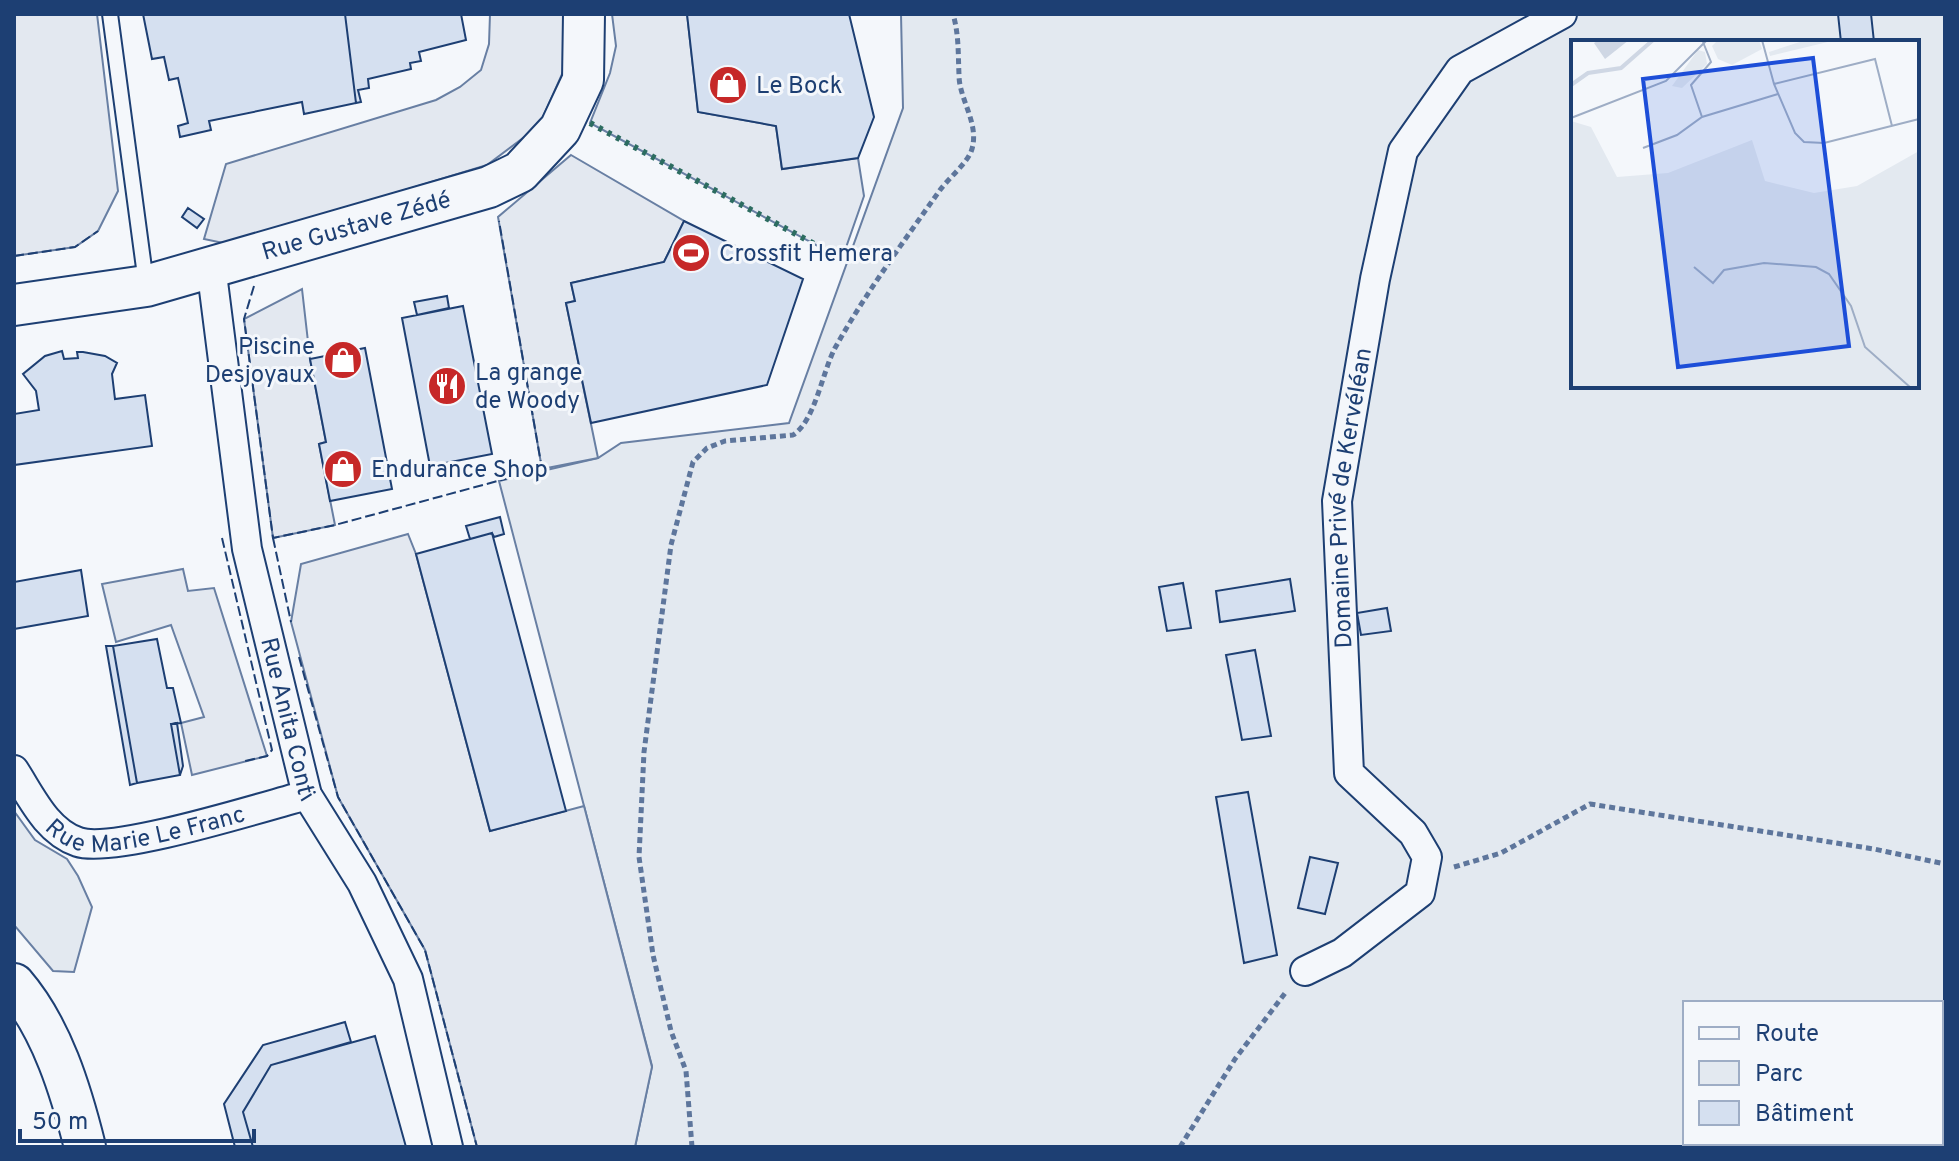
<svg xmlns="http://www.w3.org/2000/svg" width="1959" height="1161" font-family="Overpass,sans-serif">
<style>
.green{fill:#e3e9f0;stroke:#687fa3;stroke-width:2;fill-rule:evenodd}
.parking{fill:#e3e8f0;stroke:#687fa3;stroke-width:2}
.building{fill:#d5e0f0;stroke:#1d3f73;stroke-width:2}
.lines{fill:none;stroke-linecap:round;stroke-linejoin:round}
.lane-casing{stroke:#1d3f73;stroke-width:18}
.street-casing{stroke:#1d3f73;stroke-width:32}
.secondary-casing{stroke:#1d3f73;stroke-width:44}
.path{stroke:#5e769c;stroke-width:5;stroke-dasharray:6 4;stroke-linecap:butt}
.lane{stroke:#f4f7fb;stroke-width:14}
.street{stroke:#f4f7fb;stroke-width:28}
.secondary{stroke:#f4f7fb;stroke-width:40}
.hedge{stroke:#2c6c60;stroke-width:6;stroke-dasharray:4 6;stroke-linecap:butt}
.fence{stroke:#1d3f73;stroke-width:2;stroke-dasharray:10 4;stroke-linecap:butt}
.labels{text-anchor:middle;stroke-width:6;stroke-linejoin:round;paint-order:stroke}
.poi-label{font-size:24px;fill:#1d3f73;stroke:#f4f7fb;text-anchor:start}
.street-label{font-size:24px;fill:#1d3f73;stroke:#f4f7fb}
.inset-river{fill:none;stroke:#cfd7e4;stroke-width:4}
.inset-road{fill:none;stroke:#9eadc5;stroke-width:2}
.view{fill:#1d4ed8;fill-opacity:0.15;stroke:#1d4ed8;stroke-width:4}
.inset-edge{fill:none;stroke:#1d3f73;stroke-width:4}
</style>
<rect width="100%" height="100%" fill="#f4f7fb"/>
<!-- green -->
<path class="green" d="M901,14h1044v1133h-1310l17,-81 -153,-585 99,-23 23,-15 168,-20 114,-315zM1573,42h344v344h-344zM1685,1003h256v140h-256z
M14,811l21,29 32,19 11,17 14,31 -18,65 -21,-1 -39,-46z"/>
<!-- parking -->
<path class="parking" d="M14,14h83l21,177 -20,40 -23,16 -61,9z
M490,14h77v49l-28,63 -52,39 -259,79 -24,-5 22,-75 210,-64 24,-13 21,-17 8,-26z
M612,14h75l11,98 78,14 6,43 76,-11 6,38 -22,63 -252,-136 20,-50 6,-27z
M571,155l113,66 -20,41 -93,21 4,18 -9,2 32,155 -56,11 -44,-252z
M302,289l8,70 16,83 -7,2 16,81 -62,13 -29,-219z
M408,534l8,20 74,277 94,-25 68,261 -17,80h-158l-52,-197 -87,-153 -47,-175 10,-58z
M183,569l5,22 26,-3 53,168 -75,19 -11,-52 23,-6 -33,-92 -55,17 -14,-58z"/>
<!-- building -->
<path class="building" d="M143,14h202l11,89 -52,11 -2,-12 -93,19 2,9 -31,7 -2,-11 10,-3 -10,-45 -9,2 -5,-23 -12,2z
M345,14h116l5,26 -47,12 2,9 -11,2 1,6 -43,10 1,9 -11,2 3,12 -5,1z
M687,14h162l25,103 -16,41 -76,11 -6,-43 -78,-14z
M1838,14h33l3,28h-33z
M188,208l16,11 -7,9 -15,-11z
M684,221l119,58 -36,106 -176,38 -25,-120 9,-2 -4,-18 93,-21z
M447,296l2,12 -32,7 -3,-13z
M463,306l29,148 -62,12 -28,-148z
M365,348l27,141 -62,12 -11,-57 7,-2 -16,-83z
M62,351l2,8 14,-1 -1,-6h6l22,4 12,7 -5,11 3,25 30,-4 7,51 -138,19v-51l25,-4 -3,-19 -13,-17 22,-18z
M500,517l4,17 -10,3 -2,-4 -22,6 -4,-13z
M492,533l74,278 -76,20 -74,-277z
M81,570l7,46 -74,13v-47z
M1290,579l5,32 -75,11 -4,-31z
M1183,583l8,45 -24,3 -8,-44z
M1387,608l4,23 -30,4 -4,-22z
M157,639l10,49h6l8,35 -10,1 9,51 -43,8 -24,-137z
M106,646h7l24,137 -7,2z
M1255,650l16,86 -29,4 -16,-85z
M177,723l6,43 -3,9 -9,-51z
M1248,792l29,163 -33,8 -28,-166z
M1310,857l28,6 -13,51 -27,-6z
M345,1022l6,20 -80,23 -28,47 10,35h-18l-11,-43 39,-59z
M375,1036l31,111h-153l-10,-35 28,-47z"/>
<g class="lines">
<defs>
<path id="lane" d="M110,14l36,269"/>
<g id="street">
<path id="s1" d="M211,266l36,283 60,246 55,88 46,96 40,168"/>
<path id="s2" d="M14,770c17,26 32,61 64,72 36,12 184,-35 229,-47"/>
<path id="s3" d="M1305,971l37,-18 78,-60 7,-36 -14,-24 -64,-60 -12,-272 38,-222 28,-128 57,-81 102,-56"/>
</g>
<g id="secondary">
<path id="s4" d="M14,305l132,-19 343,-99 31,-15 40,-43 23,-49 1,-66"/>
<path d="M14,984c38,44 57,107 71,163"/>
</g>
</defs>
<!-- lane casing -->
<use href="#lane" class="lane-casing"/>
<!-- street casing -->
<use href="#street" class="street-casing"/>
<!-- secondary casing -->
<use href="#secondary" class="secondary-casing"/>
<!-- path -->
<path class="path" d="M1454,867l47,-14 89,-49 284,45 71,15
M692,1147l-6,-76 -15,-40 -18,-76 -14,-98 5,-105 27,-207 22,-83 14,-14 18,-7 68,-6c22,-14 29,-62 42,-87 30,-54 69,-107 105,-158 9,-12 25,-25 31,-38 10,-27 -12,-52 -12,-77 -1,-22 0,-40 -6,-61
M1180,1147l55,-88 51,-67"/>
<!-- lane -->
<use href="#lane" class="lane"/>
<!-- street -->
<use href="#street" class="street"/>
<!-- secondary -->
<use href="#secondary" class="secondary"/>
<!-- hedge -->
<path class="hedge" d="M590,123l252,136"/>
<!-- fence -->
<path class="fence" d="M14,256l61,-9 23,-16
M254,286l-10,33 29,219 62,-13 207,-56 -43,-248
M222,538l50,212 -5,6 -22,5
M273,538l18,84
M299,657l39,140 87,153 52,197"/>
</g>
<!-- icons -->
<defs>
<symbol id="shop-disc" viewBox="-11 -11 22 22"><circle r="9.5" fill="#c62828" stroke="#f4f7fb"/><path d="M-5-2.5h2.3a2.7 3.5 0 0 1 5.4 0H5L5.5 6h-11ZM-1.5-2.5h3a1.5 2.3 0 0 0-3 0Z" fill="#fff"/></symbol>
<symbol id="stadium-disc" viewBox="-11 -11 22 22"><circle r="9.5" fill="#c62828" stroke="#f4f7fb"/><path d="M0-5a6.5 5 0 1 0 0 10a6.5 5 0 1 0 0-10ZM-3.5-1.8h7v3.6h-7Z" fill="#fff"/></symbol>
<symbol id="restaurant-disc" viewBox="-11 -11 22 22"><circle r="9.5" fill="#c62828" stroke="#f4f7fb"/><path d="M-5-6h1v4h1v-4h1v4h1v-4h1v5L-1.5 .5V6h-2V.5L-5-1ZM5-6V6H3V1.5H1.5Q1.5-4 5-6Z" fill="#fff"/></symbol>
</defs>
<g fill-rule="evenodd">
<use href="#shop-disc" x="706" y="63" width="44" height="44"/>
<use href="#stadium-disc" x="669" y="231" width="44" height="44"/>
<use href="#shop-disc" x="321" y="338" width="44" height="44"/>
<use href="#restaurant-disc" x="425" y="364" width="44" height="44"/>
<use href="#shop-disc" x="321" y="447" width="44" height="44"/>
</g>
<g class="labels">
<!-- poi labels -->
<g class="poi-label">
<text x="756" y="93">Le Bock</text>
<text x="719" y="261">Crossfit Hemera</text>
<text x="315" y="354" text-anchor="end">Piscine<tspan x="315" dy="28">Desjoyaux</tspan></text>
<text x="475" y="380">La grange<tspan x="475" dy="28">de Woody</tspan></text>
<text x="371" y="477">Endurance Shop</text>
</g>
<!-- street labels -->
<g class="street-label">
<text dy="8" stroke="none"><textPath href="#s4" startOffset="352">Rue Gustave Zédé</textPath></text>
<text dy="8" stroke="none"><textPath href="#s3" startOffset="568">Domaine Privé de Kervéléan</textPath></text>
<text dy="8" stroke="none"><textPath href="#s1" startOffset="460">Rue Anita Conti</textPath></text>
<text dy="8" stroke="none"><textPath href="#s2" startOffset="166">Rue Marie Le Franc</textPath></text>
</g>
</g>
<!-- overview -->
<g transform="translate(1571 40)">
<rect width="348" height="348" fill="#f4f7fb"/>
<path d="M147,0h41l3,9 -30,16 -14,-6 -6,-13zM235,0h30l-66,16 -1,-4zM127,10l7,2 2,12 -25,24 -10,-2zM0,81l20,6 26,50 51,-4 84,-33 13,41 49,12 43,-7 62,-35v237h-348z" fill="#e3e9f0"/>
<path d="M28,0h30l-24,19 -11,-16z" fill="#cfd7e4"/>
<path class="inset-river" d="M0,45l17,-12 33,-5 32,-28"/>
<path class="inset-road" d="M191,0l12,44 21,49 9,9 20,1 95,-24M203,44l101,-25 17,67M131,77l-11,-32 20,-23 -8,-20M0,78l95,-37 41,-41M72,108l34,-13 25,-18 76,-23M123,227l19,16 11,-13 40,-7 52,4 13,7 22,32 14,41 46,41"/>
<path class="view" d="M242,18l36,288 -171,21 -35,-288z"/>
<rect width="348" height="348" class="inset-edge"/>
</g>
<!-- border -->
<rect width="1959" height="1161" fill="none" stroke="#1d3f73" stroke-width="32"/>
<!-- legend -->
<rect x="1683" y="1001" width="260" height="144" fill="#f4f7fb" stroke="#9eadc5" stroke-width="2"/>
<rect x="1699" y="1027" width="40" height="12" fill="#f4f7fb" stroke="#9eadc5" stroke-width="2"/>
<text x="1755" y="1041" font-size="24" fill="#1d3f73">Route</text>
<rect x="1699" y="1061" width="40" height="24" fill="#e3e9f0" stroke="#9eadc5" stroke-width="2"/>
<text x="1755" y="1081" font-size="24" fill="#1d3f73">Parc</text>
<rect x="1699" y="1101" width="40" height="24" fill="#d5e0f0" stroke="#9eadc5" stroke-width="2"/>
<text x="1755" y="1121" font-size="24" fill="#1d3f73">Bâtiment</text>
<!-- scale -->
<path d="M20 1129v12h234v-12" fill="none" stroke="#1d3f73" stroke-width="4"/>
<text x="32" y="1129" font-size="24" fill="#1d3f73" stroke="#f4f7fb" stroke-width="6" paint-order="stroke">50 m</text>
</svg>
